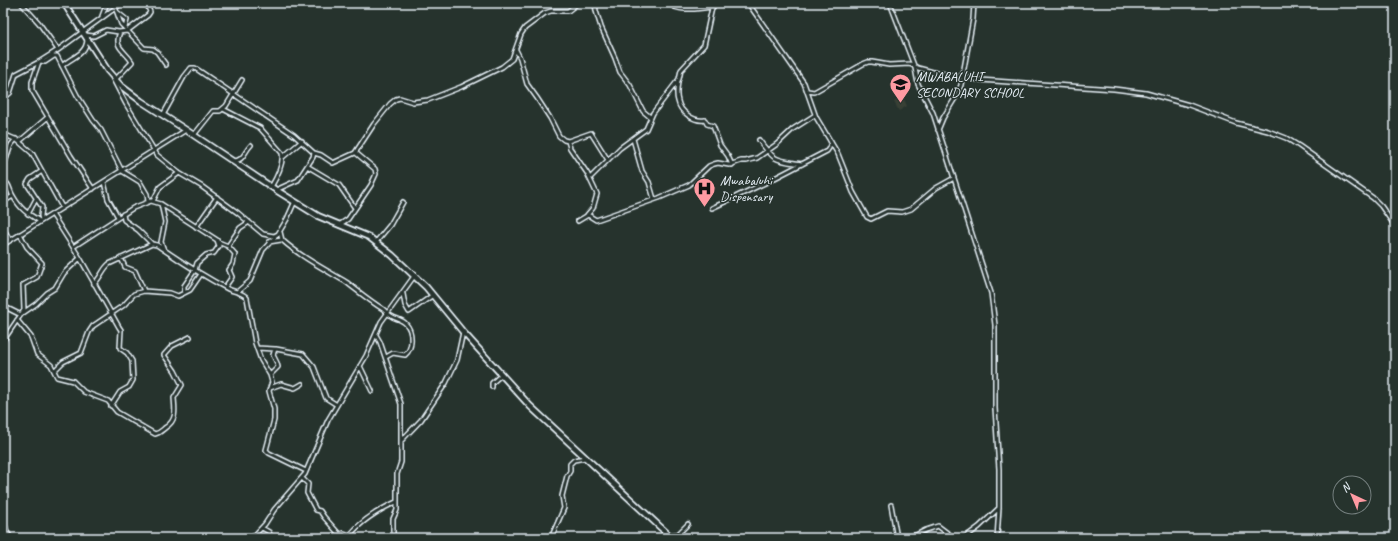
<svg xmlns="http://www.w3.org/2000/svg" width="1398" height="541" font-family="Caveat,sans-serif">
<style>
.built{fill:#384036}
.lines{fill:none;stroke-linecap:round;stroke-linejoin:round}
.street-casing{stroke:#e8f1f8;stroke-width:6}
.secondary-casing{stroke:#e8f1f8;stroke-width:8}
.street{stroke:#26332d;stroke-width:3}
.secondary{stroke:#26332d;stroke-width:4.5}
.labels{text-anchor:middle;stroke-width:3;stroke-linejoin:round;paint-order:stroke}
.poi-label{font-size:14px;fill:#e8f1f8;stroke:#26332d;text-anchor:start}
</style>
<rect width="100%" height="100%" fill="#26332d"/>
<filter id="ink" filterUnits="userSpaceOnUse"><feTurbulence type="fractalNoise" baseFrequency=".025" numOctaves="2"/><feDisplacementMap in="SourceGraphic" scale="8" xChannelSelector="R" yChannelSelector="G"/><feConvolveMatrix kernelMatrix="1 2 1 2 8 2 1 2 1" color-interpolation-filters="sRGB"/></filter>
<g filter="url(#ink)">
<!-- built -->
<path class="built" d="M903,97l4,9 -8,5 -5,-9z"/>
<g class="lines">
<defs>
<path id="street" d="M21,3l18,20 19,27
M279,3l1,1
M595,3l1,8 5,16 14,31 5,14 10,13 13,26 7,6
M668,3c12,10 30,5 45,4
M748,3l56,80 12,34 22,37 15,38 14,25 4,2 16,-8 15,1 9,-3 25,-21 18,-10
M890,3l25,65 3,16 15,29 58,180 4,32v83l4,61v39l-2,30
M115,7l6,17 23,24 9,1 4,3 9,13
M117,12l10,8 -2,8
M102,16l5,-13
M85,35l9,1 12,-6 13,2 8,-1 21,-16 2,-3 -2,-5 3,-4
M516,50l4,8 7,26 10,14 13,20 9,18 5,4 4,1 23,-8 17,27
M41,61l4,1 9,-6h3l20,39 16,25 8,10 21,41 18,11 7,12 1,8
M39,62l-7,20v8l39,66 22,33
M62,66c9,-9 24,-11 25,-26
M113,79l13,25 31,51 22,18 22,13 37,27 25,21 11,2 4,-2 9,-15 8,-18
M115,80l17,-18c-7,-12 -19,-14 -12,-30
M678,82c-1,6 -2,13 0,19 2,11 16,21 27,19l2,4 6,2 7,19 8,11 4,9
M808,91l6,1 49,-28 5,-2h4l17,3 21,-1 8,4 15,4 47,8 134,9 32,4 43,12 47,18 32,8 18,7 13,8 74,52 8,8 14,20
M3,99l7,-6 6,-19 23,-12 19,-12 64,-47
M223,109l37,19 22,25c2,11 -5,24 -11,34
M163,115l21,-38 7,-9h4l99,67 20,18 -1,4 -15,23 -22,10
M938,130l5,-12 14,-23 4,-10 12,-66 1,-16
M3,134l14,6 15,13 30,54
M194,135l19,-24h7l6,-5 16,-26
M633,139l9,32 7,11 5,17
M759,140c16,22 17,20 43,24
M20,141l28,-24
M568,141l2,7 17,25 10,21 -4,14 -6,7
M314,153l7,2 12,8 22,-10 19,-29 16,-20 6,-5 4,-1 13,4 15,-2 33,-13 41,-20 10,-8 9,-25 4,-6 20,-15 6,-2h17l10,-8
M283,157l19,-16
M233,161c11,0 11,-9 18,-16
M307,166l32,19 16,23
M3,168l8,-23 5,-6
M590,178l30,-30 26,-19 7,-16 26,-34 2,-9 23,-25 9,-42
M3,181c7,2 6,9 10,15 8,14 14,17 27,25
M104,182l4,17 10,18
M153,201l7,-14 19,-14
M3,202l10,-6
M161,204l4,18 -4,20 3,8
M712,208l55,-26 60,-31 2,-3 2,-6
M28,214l8,-15
M52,214l28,44 39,69 2,3 -1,18 7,5 5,8 1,19 -4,7 -9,5 -9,14
M123,214l1,6 14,10 14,14
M42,220l-1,-4 1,-9 -15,-23 3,-5 12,-8
M578,221l10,-6 8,5 3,-1 60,-21 30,-13 20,-19 5,-2 4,-1 11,2 12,-4h5l11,-3 20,-14 16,-15 22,-14
M339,225l9,-6 23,-34 5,-11 -1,-5 -19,-16
M196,227l21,-30
M3,228l7,12
M280,232l2,8c19,17 42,29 64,42 12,9 24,19 37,27 3,3 6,6 10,8 4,2 10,3 13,7 7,7 7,25 -1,31l-12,-2 -7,4
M218,242l10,4 7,8 -2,10 -4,6 3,7 -7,10
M269,242l12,-2
M376,242l14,-17 13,-23
M3,245l183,-115
M228,246l12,-18 9,-6
M73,247l60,-39 18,-7 10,3 56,36 2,6 -5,7 -8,2 -9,8 -2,7 -11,16v7
M121,258l4,9 10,4 9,20
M94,284c7,-7 9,-15 15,-20l43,-20 5,1c23,16 46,31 71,44 6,3 15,3 19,9l8,45 6,17 9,15 2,7 -3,9 5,18v11l-8,30 3,3 37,18
M237,292l13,-11 13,-31 12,-13
M403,294l2,11 4,7 24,-17
M3,306l18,9
M23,313l13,-9 11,-11 8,-5 9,-15 16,-15
M17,320l14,17 6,17 14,11 6,12 16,4 11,11 24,9 9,11 38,22c5,-1 7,-4 11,-7 11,-7 9,-17 8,-29l8,-13 -7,-14 -11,-16 8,-9 18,-9
M376,335l4,7 21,62v58l-4,12v36l-4,9v15l-2,4
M3,341l21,-31 -1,-25 14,-8 5,-14 -15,-16 -7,-13
M257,348l18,1 -2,6 4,8 1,4 -8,8
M276,349l27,5 11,13 12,31 11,7
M360,366l12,25
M54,371l9,-9 18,-9 8,-21 4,-6 31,-21 10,-11 10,-3 26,2 8,3 12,-6 11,-16
M492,387v-4l9,-8
M270,388l11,-4 14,4 7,-4
M401,441l20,-21 25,-37 11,-23 6,-28
M302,478l6,6 -1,9 9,17 4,1 4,6 15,17
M891,505l6,33
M3,524l2,1 2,7 4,6
M262,528l7,4 2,6
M669,535l9,-1 10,-10
M252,538l13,-14 9,-14 31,-36 23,-54 38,-64 15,-34 34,-47
M330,538l13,-5 7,2c12,-15 29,-25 46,-33
M551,538l13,-30 -2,-12 5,-20 3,-5v-7l4,-4 11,-2
M899,538l17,-3 10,-5 12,-4 16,12
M964,538l15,-11 20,-19"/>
<path id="secondary" d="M64,3l44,68 13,15 20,15 45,29 90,60 42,26 51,21 23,18 34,32 37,45 67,74 142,132"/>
</defs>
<!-- street casing -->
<use href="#street" class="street-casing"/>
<!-- secondary casing -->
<use href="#secondary" class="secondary-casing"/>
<!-- street -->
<use href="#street" class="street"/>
<!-- secondary -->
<use href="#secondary" class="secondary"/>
</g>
</g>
<!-- icons -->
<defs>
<symbol id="school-pin" viewBox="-11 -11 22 30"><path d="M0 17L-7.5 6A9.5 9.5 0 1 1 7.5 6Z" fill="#ff9aa2" stroke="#26332d"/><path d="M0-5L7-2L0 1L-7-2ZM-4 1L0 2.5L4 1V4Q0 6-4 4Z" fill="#111"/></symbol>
<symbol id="hospital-pin" viewBox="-11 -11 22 30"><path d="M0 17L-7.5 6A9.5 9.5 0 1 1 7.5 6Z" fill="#ff9aa2" stroke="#26332d"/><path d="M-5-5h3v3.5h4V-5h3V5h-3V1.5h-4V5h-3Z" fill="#111"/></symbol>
</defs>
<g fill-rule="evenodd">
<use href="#school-pin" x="888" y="72" width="25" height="34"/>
<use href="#hospital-pin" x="692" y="176" width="25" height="34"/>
</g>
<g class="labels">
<!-- poi labels -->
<g class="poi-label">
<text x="916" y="81">MWABALUHI<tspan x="916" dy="16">SECONDARY SCHOOL</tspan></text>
<text x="720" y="185">Mwabaluhi<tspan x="720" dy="16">Dispensary</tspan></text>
</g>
</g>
<!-- margin -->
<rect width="1398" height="541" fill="none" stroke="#26332d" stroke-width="16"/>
<rect x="8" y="8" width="1382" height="525" fill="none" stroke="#e8f1f8" stroke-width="1.5" filter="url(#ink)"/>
<!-- north arrow -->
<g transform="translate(1352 495) rotate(316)"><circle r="19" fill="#26332d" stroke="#747f7e"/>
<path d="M0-3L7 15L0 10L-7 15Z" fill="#ff9aa2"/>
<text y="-6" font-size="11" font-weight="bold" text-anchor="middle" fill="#e8f1f8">N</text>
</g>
</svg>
